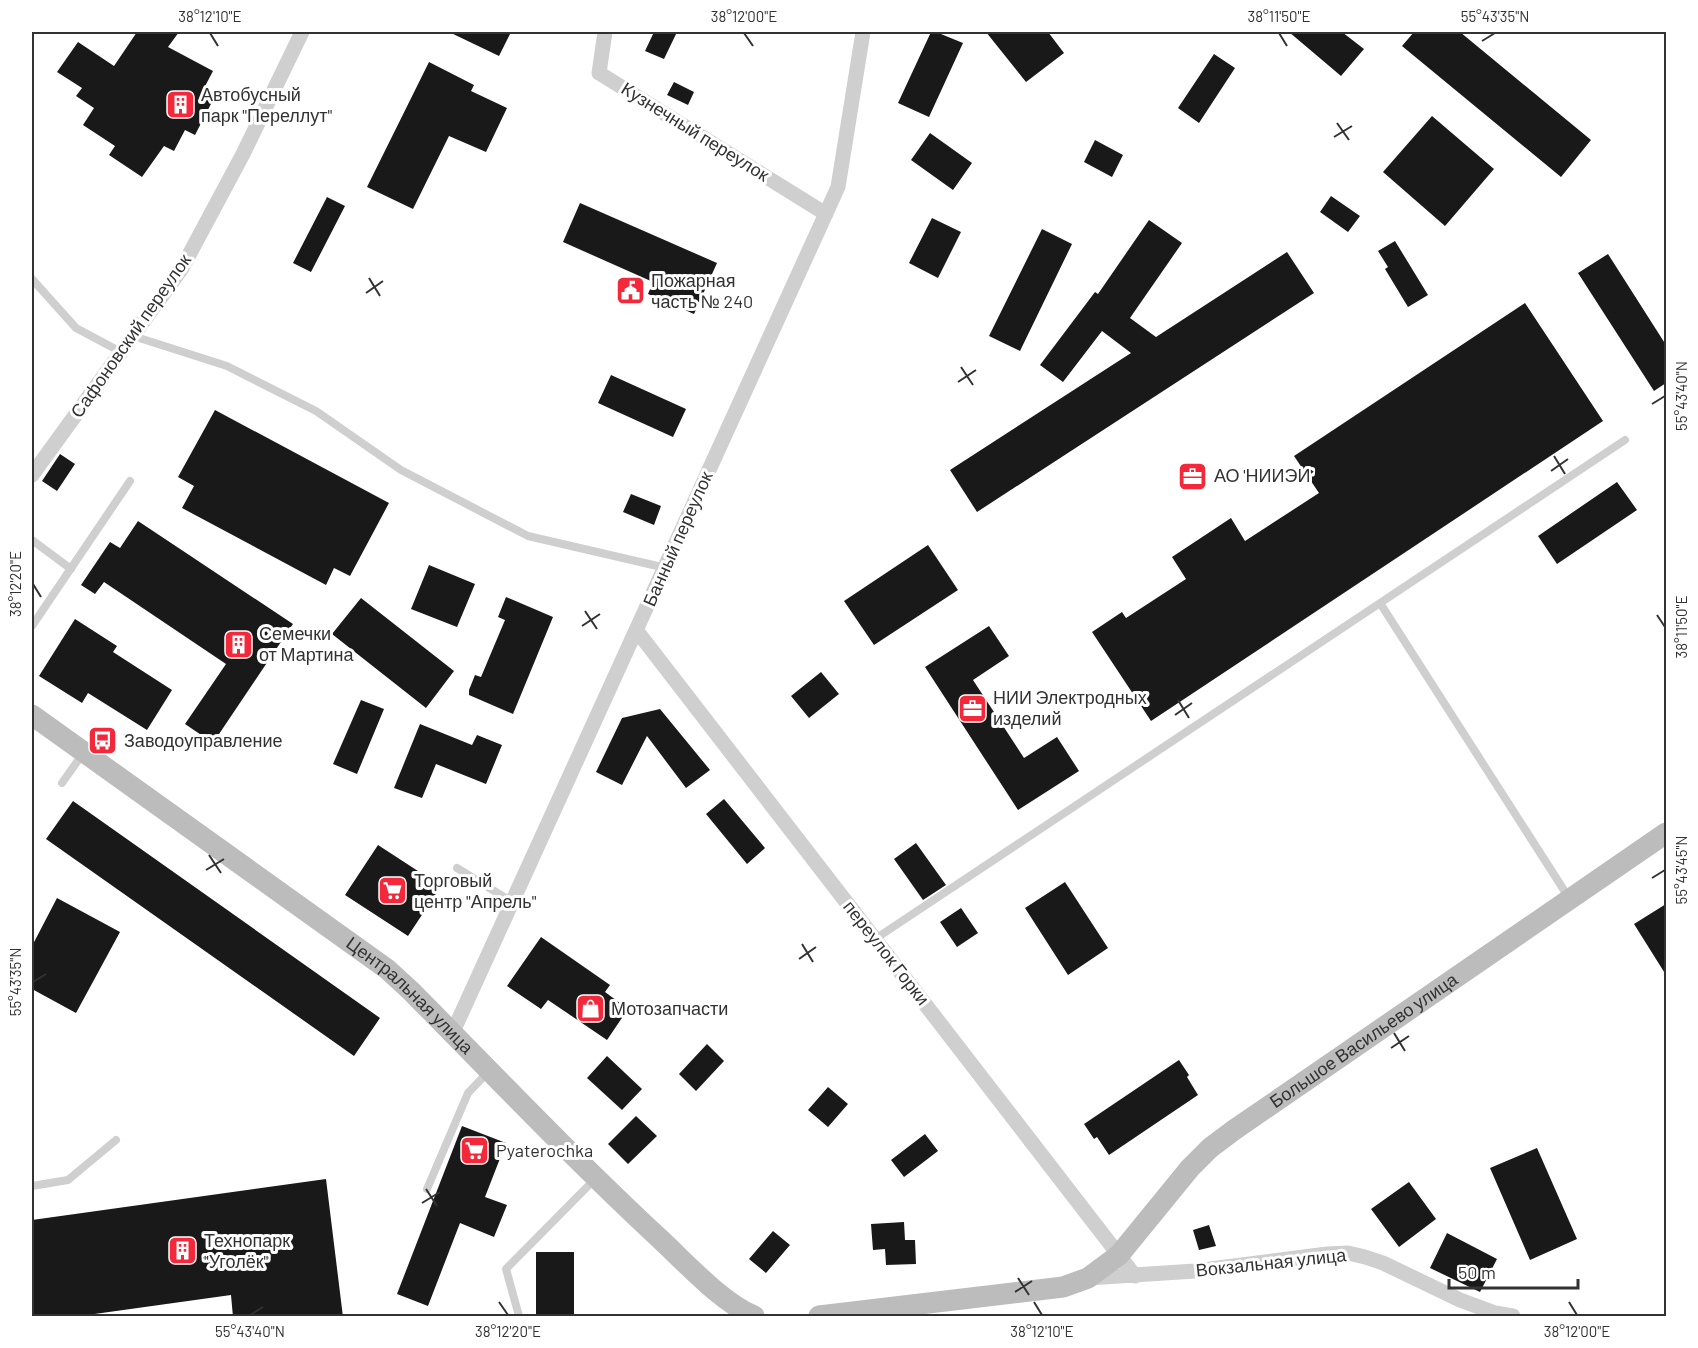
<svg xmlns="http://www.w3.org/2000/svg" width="1698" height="1348" font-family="Barlow,sans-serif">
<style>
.building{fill:#191919}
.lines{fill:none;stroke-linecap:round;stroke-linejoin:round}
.service{stroke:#cfcfcf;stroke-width:8}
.minor{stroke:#cfcfcf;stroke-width:15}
.secondary{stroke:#bcbcbc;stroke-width:21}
.ticks{fill:none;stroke:#323232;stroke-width:2}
.labels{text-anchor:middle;stroke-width:6;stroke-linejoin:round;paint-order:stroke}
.poi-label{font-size:18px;fill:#323232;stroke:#fff;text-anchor:start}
.street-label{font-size:18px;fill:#323232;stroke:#fff}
.neatline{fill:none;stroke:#323232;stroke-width:2}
.ticks-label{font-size:15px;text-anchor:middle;fill:#323232}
</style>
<rect width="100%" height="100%" fill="#fff"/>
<!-- building -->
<path class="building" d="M137,32h42l-11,15 45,24 -12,23 12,6 -18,35 -10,-5 -11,21 -10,-5 -22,31 -33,-22 6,-9 -32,-21 11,-17 -18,-12 6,-8 -25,-16 21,-30 36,24z
M449,32h62l-12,24z
M654,32h23l-13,27 -19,-8z
M931,32h5l27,11 -34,74 -31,-14z
M986,32h62l16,21 -38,29z
M1289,32h53l22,17 -23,27z
M1414,32h46l131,108 -30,37 -159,-131z
M1214,54l21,14 -36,55 -21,-15z
M429,62l45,23 -3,6 36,17 -21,44 -37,-16 -36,73 -46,-22z
M674,82l20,10 -6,13 -21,-10z
M1432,116l62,53 -49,57 -62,-54z
M930,133l42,30 -19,27 -42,-30z
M1095,140l28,15 -11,22 -28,-15z
M1331,196l29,20 -12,16 -28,-20z
M327,197l18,9 -34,66 -18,-9z
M580,203l137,60 -23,51 -46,-20 5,-12 -90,-40z
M932,218l29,14 -23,46 -29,-15z
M1149,220l33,23 -52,75 26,19 131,-85 27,41 -337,219 -27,-42 181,-117 -29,-22 -39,51 -23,-17 55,-73 3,2z
M1042,229l30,15 -52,107 -31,-15z
M1395,241l33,54 -20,12 -23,-38 3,-2 -10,-16z
M1608,254l58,91v38l-12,8 -76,-118z
M1525,303l78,118 -452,300 -59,-89 30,-20 4,6 60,-39 -14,-22 59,-39 14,23 74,-48 -25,-37z
M611,375l75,34 -13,28 -75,-34z
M215,410l174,93 -39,73 -16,-8 -8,17 -144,-77 12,-22 -16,-9z
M60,454l15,10 -18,27 -15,-10z
M1617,482l20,28 -80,54 -19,-28z
M631,494l30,12 -7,19 -31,-13z
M138,521l155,103 -80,119 -28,-19 41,-60 -122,-82 -9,12 -14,-9 29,-43 10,6z
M928,545l30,45 -84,55 -30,-44z
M429,565l46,19 -18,43 -46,-18z
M506,597l47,20 -40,97 -44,-19v-5l6,-15 6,2 24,-57 -7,-3z
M361,598l93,73 -28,37 -94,-74z
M75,619l42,27 -4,6 59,38 -25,40 -59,-37 -6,10 -43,-27z
M989,626l20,30 -36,24 51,78 33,-21 22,34 -61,39 -93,-143z
M821,672l18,22 -30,24 -18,-22z
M361,700l23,9 -27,65 -24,-10z
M660,709l50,61 -24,18 -39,-52 -25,49 -26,-13 26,-54z
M420,724l52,21 5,-10 25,10 -16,39 -50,-20 -14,34 -28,-10z
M724,799l41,49 -18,16 -41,-50z
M73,801l307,217 -26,38 -308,-217z
M916,843l30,42 -23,15 -29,-41z
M378,845l63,41 -33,50 -63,-41z
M1065,882l43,66 -40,27 -43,-67z
M57,898l63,34 -44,81 -44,-24v-43z
M1666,904v71l-32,-51z
M961,908l17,25 -21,14 -17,-25z
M541,937l69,48 -5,7 23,17 -21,31 -59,-40 -7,9 -34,-23z
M707,1044l17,17 -28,30 -17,-17z
M607,1056l35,33 -20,21 -35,-32z
M1179,1060l10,15 -2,2 11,18 -89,60 -12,-18 -3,2 -10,-15z
M828,1087l20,17 -20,23 -20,-17z
M636,1116l21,20 -29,28 -20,-20z
M462,1126l44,17 -21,54 22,8 -13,32 -34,-14 -32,83 -31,-12z
M925,1134l13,17 -34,26 -13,-17z
M1537,1148l40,91 -47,21 -40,-92z
M326,1179l17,138h-110l-2,-22 -158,22h-41v-97z
M1409,1182l27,37 -37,28 -28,-38z
M904,1222l1,18h10l1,24 -30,1 -1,-16 -12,1 -2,-26z
M1209,1225l7,21 -17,4 -6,-20z
M773,1231l17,14 -24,28 -17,-14z
M1447,1233l50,26 -17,33 -50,-24z
M536,1252h38v65h-38z"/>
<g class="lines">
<!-- service -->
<path class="service" d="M32,279l44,49 45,24
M133,336l94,30 89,45 85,59 127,66 138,32
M32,540l39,29
M1380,603l189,295
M32,626l98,-145
M62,783l22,-31
M457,868l55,34
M875,939l750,-499
M32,1186l36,-6 48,-40
M427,1189l41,-96 20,-21
M519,1316l-13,-47 88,-89"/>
<!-- minor -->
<path class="minor" d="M605,32l-6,41 227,141
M32,475l150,-207 61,-114 59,-122
M637,631l498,645
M452,1034l386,-847 25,-155
M1088,1278l107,-7 132,-17 21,-1 17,4 18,6 77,37 35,13 18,3"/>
<!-- secondary -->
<g class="secondary">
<path id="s1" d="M32,715l355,254 24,22c82,83 163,168 248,247 27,25 62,64 95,78"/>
<path id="s2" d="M819,1316l244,-29 25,-9 31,-23 71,-87 20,-20 24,-18 432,-297"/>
</g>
</g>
<!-- ticks -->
<path class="ticks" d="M210,33l8,13M744,33l9,13M1279,33l8,13M1482,41l13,-8M1337,123l12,17M1334,137l18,-11M369,278l11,18M366,293l17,-12M961,367l12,18M958,382l18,-12M1652,404l13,-8M1554,456l11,18M1551,471l17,-12M33,584l8,13M585,611l12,18M1657,615l8,12M582,626l18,-12M1178,700l11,18M1175,715l17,-12M209,855l12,18M206,870l18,-11M1652,878l13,-8M802,944l11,18M799,959l17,-12M33,982l13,-8M1394,1033l11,18M1391,1048l18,-12M426,1189l11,17M422,1203l18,-11M1018,1278l11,17M1015,1292l17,-11M499,1302l9,13M1034,1302l8,13M1569,1302l8,13M250,1315l13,-8"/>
<!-- icons -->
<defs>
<symbol id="building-square" viewBox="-11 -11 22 22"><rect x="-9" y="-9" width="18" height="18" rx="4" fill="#f4283b" stroke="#fff"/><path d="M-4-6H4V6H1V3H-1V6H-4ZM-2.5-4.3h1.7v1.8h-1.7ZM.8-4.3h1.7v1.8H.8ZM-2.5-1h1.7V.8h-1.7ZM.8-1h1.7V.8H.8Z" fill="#fff"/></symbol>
<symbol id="civic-square" viewBox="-11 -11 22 22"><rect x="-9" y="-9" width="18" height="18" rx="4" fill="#f4283b" stroke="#fff"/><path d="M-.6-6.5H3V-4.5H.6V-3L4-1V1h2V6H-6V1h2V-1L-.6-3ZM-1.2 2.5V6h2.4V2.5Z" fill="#fff"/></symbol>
<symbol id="office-square" viewBox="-11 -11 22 22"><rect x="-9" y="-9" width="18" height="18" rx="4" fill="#f4283b" stroke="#fff"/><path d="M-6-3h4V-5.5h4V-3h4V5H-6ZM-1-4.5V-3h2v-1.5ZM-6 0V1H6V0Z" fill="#fff"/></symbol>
<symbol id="bus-square" viewBox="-11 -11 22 22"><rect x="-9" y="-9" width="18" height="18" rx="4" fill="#f4283b" stroke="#fff"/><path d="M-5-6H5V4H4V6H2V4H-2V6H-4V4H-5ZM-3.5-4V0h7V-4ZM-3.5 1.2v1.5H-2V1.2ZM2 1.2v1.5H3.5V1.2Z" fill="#fff"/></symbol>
<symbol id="supermarket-square" viewBox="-11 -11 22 22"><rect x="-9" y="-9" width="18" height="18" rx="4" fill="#f4283b" stroke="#fff"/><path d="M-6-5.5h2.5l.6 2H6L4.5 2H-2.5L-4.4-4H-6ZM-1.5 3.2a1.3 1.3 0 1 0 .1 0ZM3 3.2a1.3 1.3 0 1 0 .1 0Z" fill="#fff"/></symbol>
<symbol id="shop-square" viewBox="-11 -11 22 22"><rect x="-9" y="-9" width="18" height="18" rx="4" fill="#f4283b" stroke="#fff"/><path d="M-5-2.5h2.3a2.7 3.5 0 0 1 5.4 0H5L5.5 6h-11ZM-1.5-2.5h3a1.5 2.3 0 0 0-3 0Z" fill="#fff"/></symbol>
</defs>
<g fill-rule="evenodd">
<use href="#building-square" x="164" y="88" width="33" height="33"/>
<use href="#civic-square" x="614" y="274" width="33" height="33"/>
<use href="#office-square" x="1176" y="460" width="33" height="33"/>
<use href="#building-square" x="222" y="628" width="33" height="33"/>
<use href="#office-square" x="956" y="692" width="33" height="33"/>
<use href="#bus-square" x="86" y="724" width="33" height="33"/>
<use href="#supermarket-square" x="376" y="874" width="33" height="33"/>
<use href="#shop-square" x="574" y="992" width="33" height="33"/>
<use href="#supermarket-square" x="458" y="1134" width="33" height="33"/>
<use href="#building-square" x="166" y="1234" width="33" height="33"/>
</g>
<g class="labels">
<!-- poi labels -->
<g class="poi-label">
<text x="201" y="101">Автобусный<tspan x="201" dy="21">парк "Переллут"</tspan></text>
<text x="651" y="287">Пожарная<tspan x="651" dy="21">часть № 240</tspan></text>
<text x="1214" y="482">АО 'НИИЭИ'</text>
<text x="259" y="640">Семечки<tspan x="259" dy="21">от Мартина</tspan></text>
<text x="993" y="704">НИИ Электродных<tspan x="993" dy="21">изделий</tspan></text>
<text x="124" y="747">Заводоуправление</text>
<text x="414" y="887">Торговый<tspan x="414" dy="21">центр "Апрель"</tspan></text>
<text x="611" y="1015">Мотозапчасти</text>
<text x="496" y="1157">Pyaterochka</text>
<text x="204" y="1247">Технопарк<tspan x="204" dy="21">"Уголёк"</tspan></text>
</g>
<!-- street labels -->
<g class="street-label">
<text transform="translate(695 132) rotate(32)" y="6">Кузнечный переулок</text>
<text transform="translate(131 336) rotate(-55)" y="6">Сафоновский переулок</text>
<text transform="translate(678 539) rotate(-66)" y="6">Банный переулок</text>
<text transform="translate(886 953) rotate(52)" y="6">переулок Горки</text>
<text dy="6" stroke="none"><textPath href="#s1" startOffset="471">Центральная улица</textPath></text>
<text dy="6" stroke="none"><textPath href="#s2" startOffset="639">Большое Васильево улица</textPath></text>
<text transform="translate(1271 1263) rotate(-6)" y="6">Вокзальная улица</text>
</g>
</g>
<!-- border -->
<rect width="1698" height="1348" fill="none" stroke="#ffffff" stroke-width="66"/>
<!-- scale -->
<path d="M1449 1279v9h129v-9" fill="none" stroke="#323232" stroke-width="3"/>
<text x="1458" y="1279" font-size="18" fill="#323232" stroke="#ffffff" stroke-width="4.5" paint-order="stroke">50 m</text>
<rect x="33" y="33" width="1632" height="1282" class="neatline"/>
<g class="ticks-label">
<text x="210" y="22">38°12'10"E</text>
<text x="744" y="22">38°12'00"E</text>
<text x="1279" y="22">38°11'50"E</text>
<text x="1495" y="22">55°43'35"N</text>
<text transform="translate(1682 396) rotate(-90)" y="5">55°43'40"N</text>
<text transform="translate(16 584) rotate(-90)" y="5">38°12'20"E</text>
<text transform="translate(1682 627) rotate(-90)" y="5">38°11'50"E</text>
<text transform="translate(1682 870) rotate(-90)" y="5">55°43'45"N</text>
<text transform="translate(16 982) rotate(-90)" y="5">55°43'35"N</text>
<text x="250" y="1337">55°43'40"N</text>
<text x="508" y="1337">38°12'20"E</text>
<text x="1042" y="1337">38°12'10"E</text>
<text x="1577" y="1337">38°12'00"E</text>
</g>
</svg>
